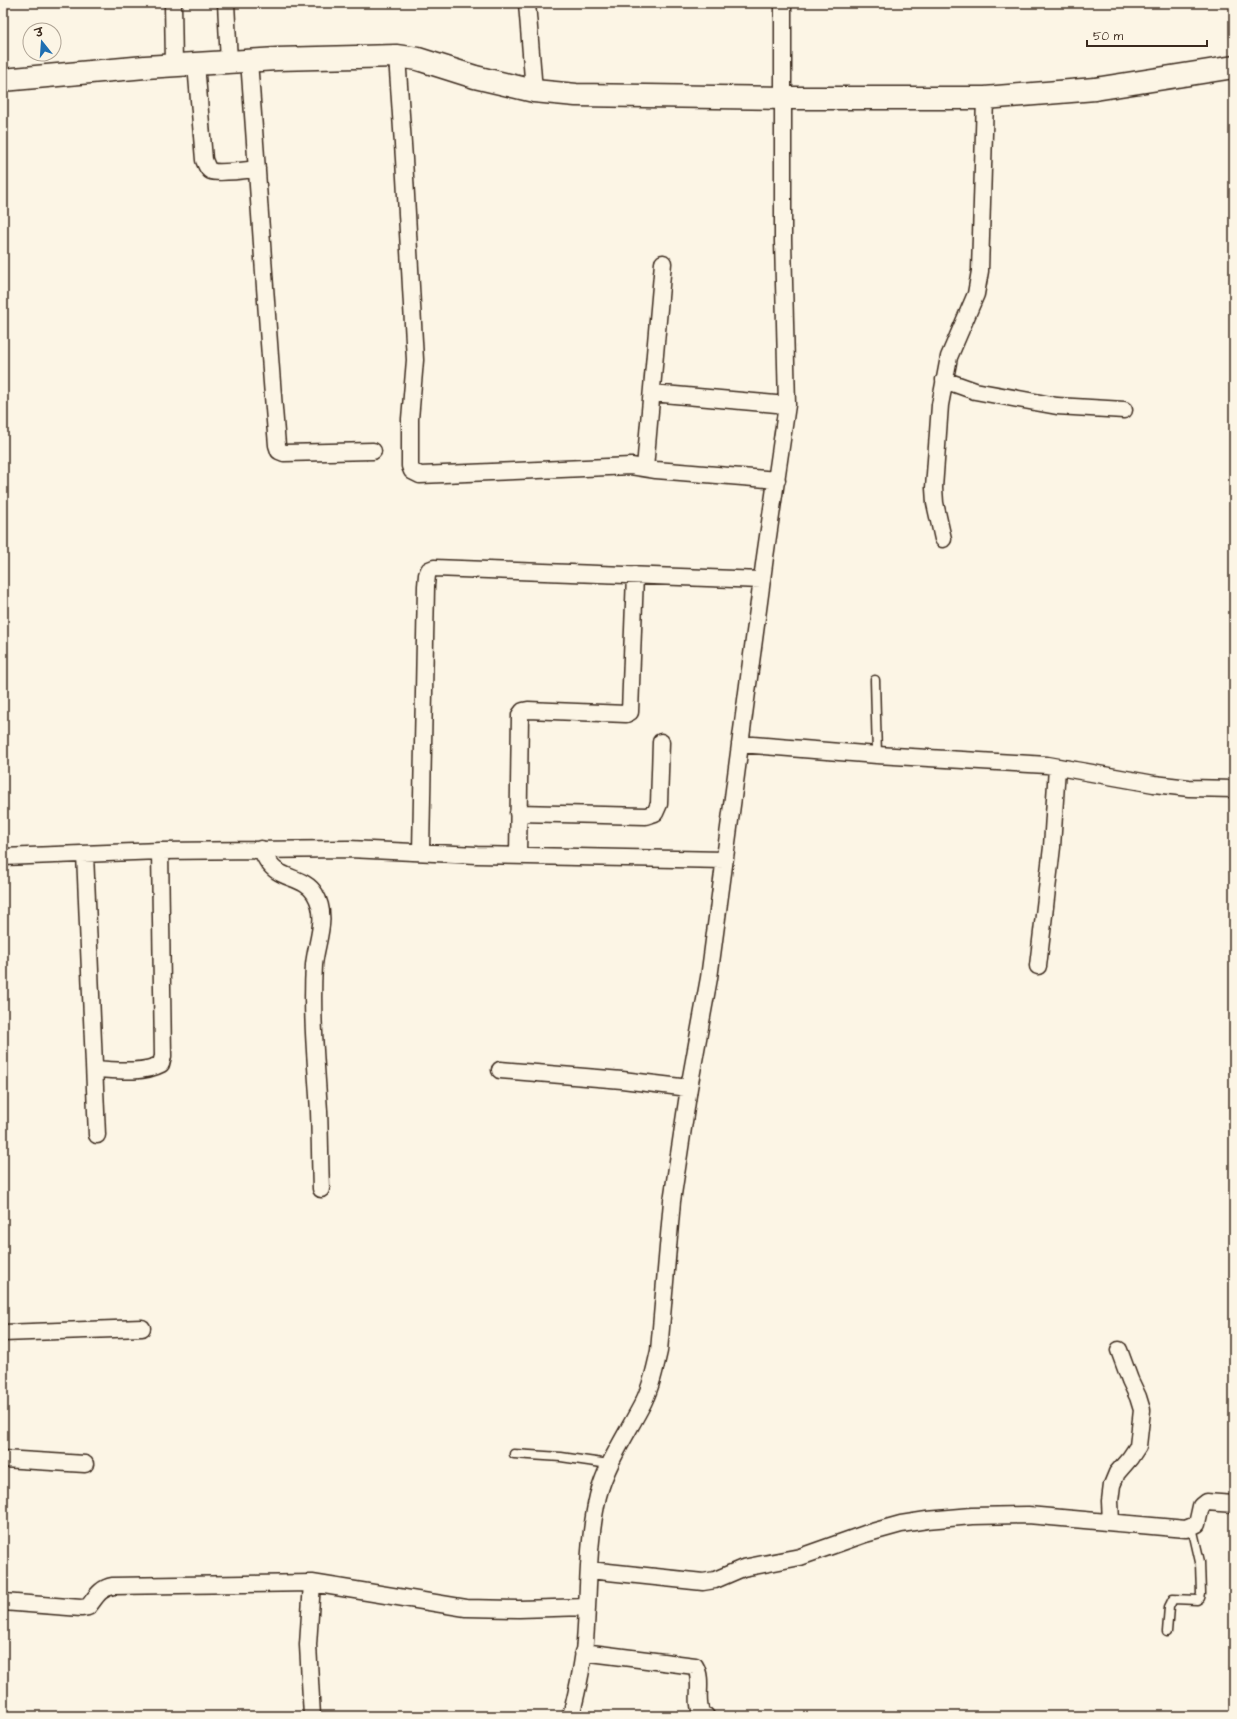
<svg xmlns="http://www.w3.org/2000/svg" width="1237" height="1719" font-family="'Architects Daughter','Playpen Sans Deva',sans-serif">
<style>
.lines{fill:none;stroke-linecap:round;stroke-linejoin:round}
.lane-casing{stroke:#3b2a1e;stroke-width:11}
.street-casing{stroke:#3b2a1e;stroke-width:19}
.secondary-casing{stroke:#3b2a1e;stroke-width:25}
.lane{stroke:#fcf5e5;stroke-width:8}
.street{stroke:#fcf5e5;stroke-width:16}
.secondary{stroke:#fcf5e5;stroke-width:22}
</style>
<rect width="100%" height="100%" fill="#fcf5e5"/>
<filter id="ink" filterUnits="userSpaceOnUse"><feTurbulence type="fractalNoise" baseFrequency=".025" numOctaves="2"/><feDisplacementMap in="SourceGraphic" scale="8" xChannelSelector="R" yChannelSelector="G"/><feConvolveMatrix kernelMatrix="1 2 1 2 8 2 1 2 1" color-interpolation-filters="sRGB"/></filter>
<g filter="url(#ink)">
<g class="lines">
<defs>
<path id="lane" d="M875,680l2,75
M514,1454l47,3 48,7
M1167,1632l2,-25 4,-8 24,1 3,-2 1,-4 -1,-32 -8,-35"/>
<path id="street" d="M173,3l1,62
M226,3l3,59
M527,3l7,88
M397,56l7,103 11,201 -5,59v47l2,5 8,4 211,-9 25,4 121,10
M249,61c10,128 17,256 28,384l2,6 5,2 89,-2
M196,64l8,96c2,4 3,9 7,11 7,3 37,-1 46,-2
M944,380l31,11 82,15 67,4
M652,393l135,12
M645,468l18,-205
M943,539l-8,-36 -1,-15 6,-83 9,-48 27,-63 4,-23 5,-173
M740,744l137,11 170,10 107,19 35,4 45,1
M518,813l128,3 9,-3 4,-9 2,-62
M261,849c4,8 8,17 16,22 12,8 30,9 38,23 14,23 1,48 -1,71 -3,49 2,97 5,146 1,26 1,52 2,78
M421,852l5,-266 1,-11 2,-5 5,-2 328,12
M85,854l12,281
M518,856l2,-141 3,-4 5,-1 98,4 4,-2 5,-137
M3,857l157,-6 189,-2 128,6 247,5
M1038,966l14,-119 5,-80
M95,1069c20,1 47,5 66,-5l2,-8 -3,-205
M500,1070l122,10 67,8
M3,1333l139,-5
M3,1459l82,5
M1111,1522l-1,-21 2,-16 5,-12 13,-15 8,-12 4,-36 -4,-13 -8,-17 -11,-30
M589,1570l114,12 12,-2 28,-12 57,-11 65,-23 36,-10 26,-4 45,-4 56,-1 158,14 11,-5 4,-18 5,-4 28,2
M3,1602l78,6 7,-1c8,-10 12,-19 25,-21l199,-3 154,25 53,1 68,-2
M583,1652l112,14c9,15 -1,34 7,49l4,1
M312,1716l-4,-71 4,-62
M571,1716c6,-24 12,-49 14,-75 4,-48 2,-98 13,-145 9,-34 29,-62 45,-93 8,-16 12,-34 16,-52l13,-150 17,-113 20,-110 56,-421 22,-152 -4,-164v-238"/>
<path id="secondary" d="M3,80l142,-13 132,-8 120,-3 21,3 57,18 59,14 42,4 208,3h201l110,-9 139,-22"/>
</defs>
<!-- lane casing -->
<use href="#lane" class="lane-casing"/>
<!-- street casing -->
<use href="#street" class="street-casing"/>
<!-- secondary casing -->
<use href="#secondary" class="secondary-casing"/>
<!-- lane -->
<use href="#lane" class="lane"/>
<!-- street -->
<use href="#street" class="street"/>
<!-- secondary -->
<use href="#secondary" class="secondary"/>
</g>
</g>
<!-- margin -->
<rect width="1237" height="1719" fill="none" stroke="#fcf5e5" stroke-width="16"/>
<rect x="8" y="8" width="1221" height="1703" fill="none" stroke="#3b2a1e" stroke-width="1.5" filter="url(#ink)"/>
<!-- north arrow -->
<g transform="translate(42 42) rotate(343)"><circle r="19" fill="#fcf5e5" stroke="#afa495"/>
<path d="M0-3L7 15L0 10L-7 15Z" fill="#1f6fb2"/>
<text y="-6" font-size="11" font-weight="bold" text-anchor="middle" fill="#3b2a1e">उ</text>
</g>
<!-- scale -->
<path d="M1087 40v6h120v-6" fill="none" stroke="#3b2a1e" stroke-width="2"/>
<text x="1093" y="40" font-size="12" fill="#3b2a1e" stroke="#fcf5e5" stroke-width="3" paint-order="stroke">50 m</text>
</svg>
